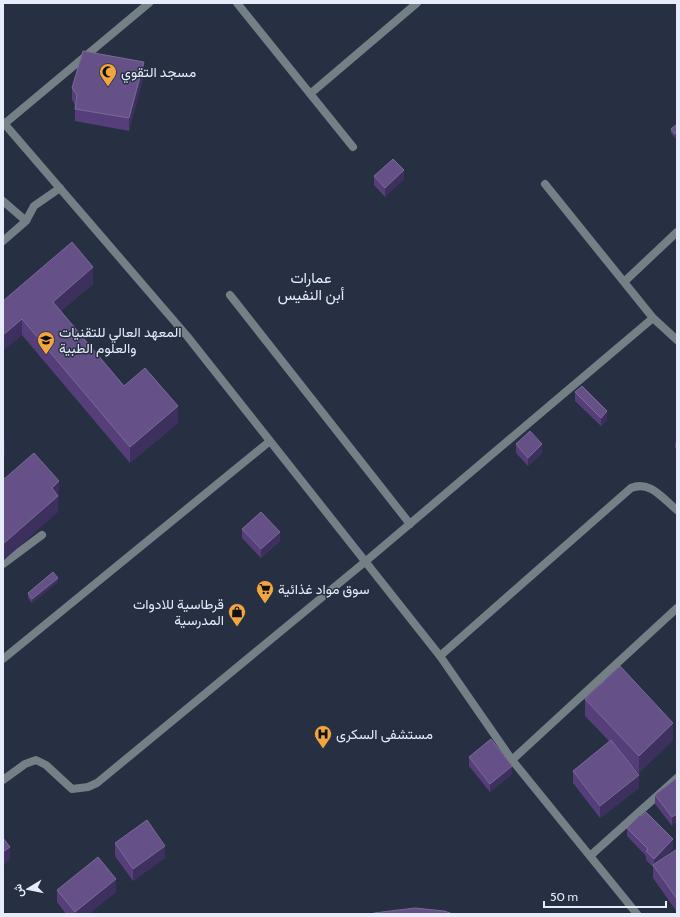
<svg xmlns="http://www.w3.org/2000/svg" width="680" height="917" font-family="Cabin,Vazirmatn,sans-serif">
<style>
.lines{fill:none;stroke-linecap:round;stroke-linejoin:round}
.lane{stroke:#747f86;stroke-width:8}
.street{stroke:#747f86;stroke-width:8}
.wall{fill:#563e7a}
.shaded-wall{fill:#3d305e}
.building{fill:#655187;stroke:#7a6999}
.labels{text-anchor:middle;stroke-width:3;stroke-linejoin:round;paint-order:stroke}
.poi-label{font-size:14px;fill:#e6ecf9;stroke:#272f42;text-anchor:start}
.neighbourhood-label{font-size:15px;fill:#e6ecf9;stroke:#272f42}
</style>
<rect width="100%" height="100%" fill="#272f42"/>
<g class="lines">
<!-- lane -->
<path class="lane" d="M3,201l23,20
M3,241l23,-20 8,-15 26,-18
M230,295l180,229
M3,564l39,-29"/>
<!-- street -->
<path class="street" d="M237,3l116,144
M310,94l107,-91
M3,122l184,214 253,320 72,104 125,154
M3,125l146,-122
M624,282l53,-50
M653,318l24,22
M440,656l191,-168c19,-8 32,11 46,22
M3,659l267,-218
M512,760l165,-152
M3,780l22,-16 11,-4 10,5 26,24 16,-2 9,-4 269,-222 287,-243 -108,-134
M590,856l87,-78"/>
</g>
<!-- wall -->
<path class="wall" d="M144,74l-15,57 -54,-10v-16l-3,-5v-12z
M677,124v13l-2,1 -4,-5v-4z
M374,176l30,3 -19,18 -11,-12z
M93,284l-32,27 63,75 54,37 -48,40 -108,-128 -19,-34z
M575,392l32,28 -6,6 -26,-25z
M677,440v9l-2,-1v-5z
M516,444l26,9 -14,13 -12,-13z
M242,529l38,12 -19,17 -19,-20z
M58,582l-26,21 -4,-5v-5z
M585,699l88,41 -34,33 -13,-14 13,29 -39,30 -27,-35v-12l37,-29 -25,-26z
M469,757l43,17 -22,18 -21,-26z
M677,778l-5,48 -17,-22v-9z
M627,828l46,20 -11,11 15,-10v63l-24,-34v-11l-7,-7v-4l-19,-20z
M115,843l50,15 -32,23 -18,-25z
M57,890l59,2 -28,22h-22l-9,-12z"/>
<!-- shaded-wall -->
<path class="shaded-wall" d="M144,62v12l-15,57v-13z
M677,132v5l-2,1v-4z
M404,170v9l-19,18v-9z
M93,267v17l-40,34v-16z
M22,319v16l-19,16v-16z
M178,406v17l-48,40v-16z
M607,411v9l-6,6v-8z
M5,441v16l-2,2v-17z
M542,444v9l-14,13v-8z
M59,481l-1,31 -55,49v-17l49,-56z
M280,532v9l-19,17v-9z
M58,578v4l-26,21v-4z
M673,723v17l-34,33v-17z
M512,766v8l-22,18v-8z
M639,775v13l-39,30v-12z
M677,814v8l-5,4v-9z
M673,839v9l-19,19v-8z
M165,846v12l-32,23v-12z
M10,847v13l-7,5v-13z
M116,879v13l-28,22h-13v-2z"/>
<!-- building -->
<path class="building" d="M83,51l61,11 -15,56 -54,-9 2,-14 -5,-7z
M677,124v8l-2,2 -4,-5z
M393,159l11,11 -19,18 -11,-12z
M72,242l21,25 -40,35 71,84 21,-18 33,38 -48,41 -108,-128 -19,16v-34z
M582,386l25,25 -6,7 -26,-26z
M530,431l12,13 -14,14 -12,-14z
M34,453l25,28 -7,7 6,8 -55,48v-64z
M261,512l19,20 -19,17 -19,-20z
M53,572l5,6 -26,21 -4,-6z
M620,666l53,57 -34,33 -54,-57z
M491,739l21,27 -22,18 -21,-27z
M611,740l28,35 -39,31 -27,-35z
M677,778v36l-5,3 -17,-22z
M646,812l27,27 -19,20 -8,-8 2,-2 -21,-21 13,-13 2,1z
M147,820l18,26 -32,23 -18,-26z
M3,838l7,9 -7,5z
M677,849v50l-24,-34z
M98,857l18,22 -41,33 -18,-22z
M415,908l29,3 9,3h-81l2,-1z"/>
<!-- icons -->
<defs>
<symbol id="mosque-pin" viewBox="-11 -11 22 30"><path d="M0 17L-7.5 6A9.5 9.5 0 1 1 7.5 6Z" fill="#f1a63f" stroke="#272f42"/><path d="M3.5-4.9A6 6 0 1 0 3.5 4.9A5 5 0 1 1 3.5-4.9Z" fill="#111"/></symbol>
<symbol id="university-pin" viewBox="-11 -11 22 30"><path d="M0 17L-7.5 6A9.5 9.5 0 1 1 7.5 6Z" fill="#f1a63f" stroke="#272f42"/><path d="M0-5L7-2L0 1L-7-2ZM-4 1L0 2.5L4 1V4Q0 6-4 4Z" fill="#111"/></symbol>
<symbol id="supermarket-pin" viewBox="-11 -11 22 30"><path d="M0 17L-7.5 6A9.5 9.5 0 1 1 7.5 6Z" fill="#f1a63f" stroke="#272f42"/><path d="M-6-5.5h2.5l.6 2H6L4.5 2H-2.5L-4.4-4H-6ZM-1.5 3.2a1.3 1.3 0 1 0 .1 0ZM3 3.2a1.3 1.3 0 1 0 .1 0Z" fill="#111"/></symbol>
<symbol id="shop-pin" viewBox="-11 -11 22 30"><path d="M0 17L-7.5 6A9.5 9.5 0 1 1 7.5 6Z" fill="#f1a63f" stroke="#272f42"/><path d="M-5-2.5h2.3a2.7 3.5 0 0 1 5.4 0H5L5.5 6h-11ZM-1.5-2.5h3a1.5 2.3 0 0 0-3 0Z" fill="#111"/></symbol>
<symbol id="hospital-pin" viewBox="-11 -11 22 30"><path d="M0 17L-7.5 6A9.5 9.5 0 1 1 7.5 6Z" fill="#f1a63f" stroke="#272f42"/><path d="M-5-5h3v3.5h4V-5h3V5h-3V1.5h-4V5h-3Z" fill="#111"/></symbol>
</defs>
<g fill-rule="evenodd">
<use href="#mosque-pin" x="98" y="62" width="20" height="27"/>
<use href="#university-pin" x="36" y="330" width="20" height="27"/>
<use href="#supermarket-pin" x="255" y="579" width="20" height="27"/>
<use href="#shop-pin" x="227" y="602" width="20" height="27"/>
<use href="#hospital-pin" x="313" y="724" width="20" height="27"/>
</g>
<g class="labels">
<!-- poi labels -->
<g class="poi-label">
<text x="121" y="77">مسجد التقوي</text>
<text x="59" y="337">المعهد العالي للتقنيات<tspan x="59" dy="16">والعلوم الطبية</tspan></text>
<text x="278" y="594">سوق مواد غذائية</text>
<text x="224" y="609" text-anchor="end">قرطاسية للادوات<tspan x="224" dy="16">المدرسية</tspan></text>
<text x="336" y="739">مستشفى السكرى</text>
</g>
<!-- neighbourhood labels -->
<g class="neighbourhood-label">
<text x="311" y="283">عمارات<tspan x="311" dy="17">أبن النفيس</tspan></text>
</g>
</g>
<!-- border -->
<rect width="680" height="917" fill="none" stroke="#e6ecf9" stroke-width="8"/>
<!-- north arrow -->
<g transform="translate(28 889) rotate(260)" stroke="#272f42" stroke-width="3" paint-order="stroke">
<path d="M0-3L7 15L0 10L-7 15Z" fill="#e6ecf9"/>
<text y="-6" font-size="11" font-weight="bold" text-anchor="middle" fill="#e6ecf9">ش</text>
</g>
<!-- scale -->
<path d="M544 901v6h122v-6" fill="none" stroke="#e6ecf9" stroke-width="2"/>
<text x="550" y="901" font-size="12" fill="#e6ecf9" stroke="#272f42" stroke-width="3" paint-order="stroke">50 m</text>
</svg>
